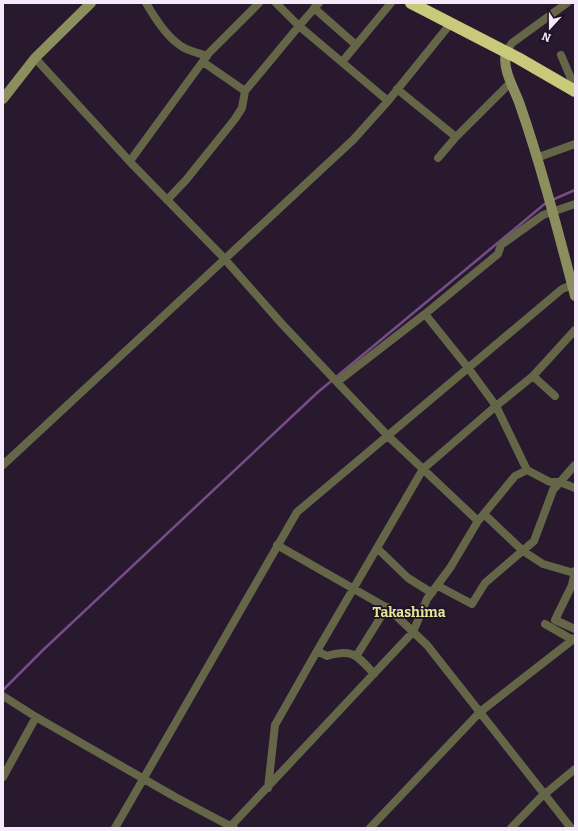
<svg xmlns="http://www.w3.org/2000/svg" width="578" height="831" font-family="Bitter,serif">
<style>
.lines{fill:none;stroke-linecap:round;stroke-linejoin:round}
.stream{stroke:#764d86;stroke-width:2.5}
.street{stroke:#656648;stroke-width:8}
.secondary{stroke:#8d8e5d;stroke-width:10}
.highway{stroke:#c8c97a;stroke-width:12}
.labels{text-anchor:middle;stroke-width:3.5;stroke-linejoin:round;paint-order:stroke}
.neighbourhood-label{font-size:14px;font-weight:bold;fill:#e4e698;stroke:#1e1024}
</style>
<rect width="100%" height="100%" fill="#28192e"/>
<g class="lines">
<!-- stream -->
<path class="stream" d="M552,200l23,-10
M3,690l40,-40 275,-258 229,-190"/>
<!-- street -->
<path class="street" d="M146,3c9,15 20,33 35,43 7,5 18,7 26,10
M319,3l-20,23 89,75 63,-78
M314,8l42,37
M506,52l6,-9 55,-40
M561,55l14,33
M35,58l97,106 90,92 60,68 106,112 90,85
M203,62l42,29 54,-65 -23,-23
M342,62l49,-59
M397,89l59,48 -18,21
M456,137l55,-55
M536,158l39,-14
M130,161l79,-108 50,-50
M167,200l19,-20 49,-61 7,-11 3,-17
M533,376l42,-46
M337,382l88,-68
M3,465l350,-325 35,-39
M527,470l-31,-64 37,-30 22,20
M484,514l39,37 20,13 31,9
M277,545l112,64 38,36 144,183
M377,548l46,-79 73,-63 -27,-37 -44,-55 73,-60 3,-9 42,-30 32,-11
M575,571l-3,14 -17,35 20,9
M438,586l34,18 13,-21 49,-42 19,-51 22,-25
M545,624l28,16
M317,651l60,-103 31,30 24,15
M357,655l30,-48
M3,696l33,21 141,81 57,30
M3,777l33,-60
M268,788l7,-63 42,-74 10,5c26,-8 31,0 47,18
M115,828l182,-316 265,-223 13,-5
M229,828l184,-196 14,-33 23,-31 28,-47 37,-45 12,-6 23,12h10l15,6
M370,828l110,-116 95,-74
M511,828l29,-30 35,-29"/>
<!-- secondary -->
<path class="secondary" d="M506,52c-4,17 7,34 13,50 22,63 39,129 56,194
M3,99l32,-41 56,-55"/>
<!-- highway -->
<path class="highway" d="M411,3l107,55 57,33"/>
</g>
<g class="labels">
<!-- neighbourhood labels -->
<g class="neighbourhood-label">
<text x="409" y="617">Takashima</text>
</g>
</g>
<!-- border -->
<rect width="578" height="831" fill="none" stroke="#f5eaf9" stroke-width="8"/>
<!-- north arrow -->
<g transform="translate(550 28) rotate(201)" stroke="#1e1024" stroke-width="3" paint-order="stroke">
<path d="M0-3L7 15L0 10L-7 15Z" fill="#f5eaf9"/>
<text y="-6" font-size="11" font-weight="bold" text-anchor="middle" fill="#f5eaf9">N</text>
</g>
</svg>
